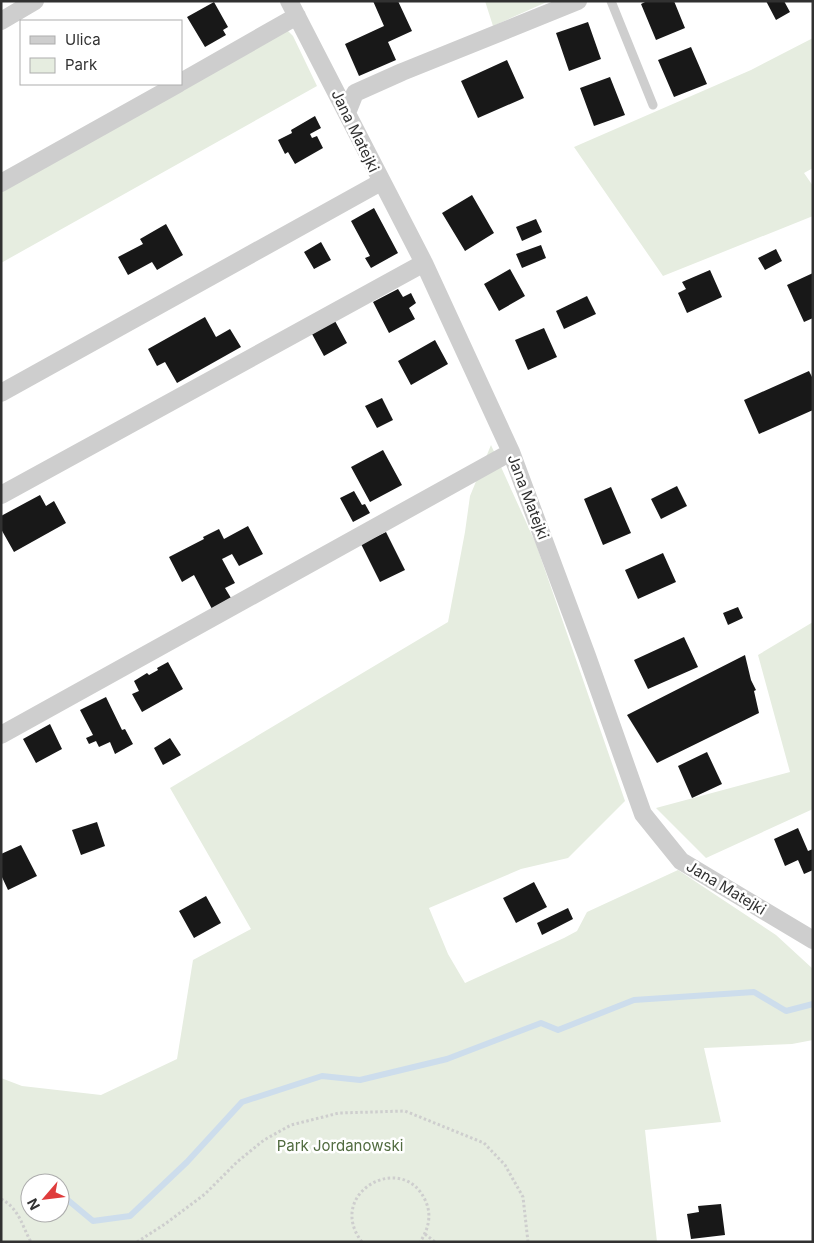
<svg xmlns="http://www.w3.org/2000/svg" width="814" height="1243" font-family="Inter,sans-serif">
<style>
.green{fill:#e6ede0;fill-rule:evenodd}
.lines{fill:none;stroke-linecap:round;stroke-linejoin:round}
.stream{stroke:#cdddec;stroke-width:6}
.building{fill:#181818}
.path{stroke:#cecece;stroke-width:3;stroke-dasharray:2.5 2.5;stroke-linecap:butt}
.lane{stroke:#cecece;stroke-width:9}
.street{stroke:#cecece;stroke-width:18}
.labels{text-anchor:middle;stroke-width:5;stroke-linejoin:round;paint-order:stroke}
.street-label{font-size:15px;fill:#313131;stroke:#fff}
.park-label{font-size:15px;fill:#516b3f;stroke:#fff}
</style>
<rect width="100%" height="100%" fill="#fff"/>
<!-- green -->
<path class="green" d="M485,1h64l-56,25z
M285,28l8,8 24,50 -316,177v-71z
M813,38v130l-9,5 9,13v30l-150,60 -89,-129 177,-77z
M491,445l45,99 89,257 -57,57 -47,11 -92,39 19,46 17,29 99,-45 13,-7 10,-19 91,-42 98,65 37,34v71l-21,4 -88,4 17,74 -76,8 12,112h-656v-164l21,8 79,9 76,-36 16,-99 58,-31 -81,-141 278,-166 17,-90 5,-36zM30,1183h30v30h-30z
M813,622v187l-107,49 -50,-50 134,-36 -32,-117z"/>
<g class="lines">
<!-- stream -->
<path class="stream" d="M63,1196l30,25 37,-5 57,-54 55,-60 80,-26 38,4 87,-21 94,-36 17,7 76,-30 120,-8 32,19 27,-7"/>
</g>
<!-- building -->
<path class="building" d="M373,1h25l14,30 -24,11 8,18 -37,16 -14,-32 39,-18z
M647,1h27l11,27 -29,12 -15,-36z
M766,1h18l6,11 -14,8z
M214,2l14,25 -5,3 3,5 -21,12 -18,-30z
M588,22l13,37 -32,12 -13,-38z
M691,47l16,37 -33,13 -16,-37z
M507,60l17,38 -46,20 -17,-37z
M610,77l15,38 -31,11 -14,-38z
M315,116l6,12 -11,6 2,4 5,-2 6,12 -28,16 -7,-12 -3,2 -7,-14 14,-7 -1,-3z
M472,195l22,38 -29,18 -23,-38z
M374,208l24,45 -27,15 -6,-10 5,-2 -19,-35z
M536,219l6,13 -20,9 -6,-14z
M166,224l17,31 -26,15 -5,-8 -24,13 -10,-18 25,-13 -3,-5z
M321,242l10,18 -17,9 -10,-17z
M541,245l5,13 -24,10 -6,-14z
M776,249l6,12 -17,9 -7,-12z
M510,269l15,27 -26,15 -15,-27z
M710,270l12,27 -35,16 -9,-20 8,-4 -4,-7z
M813,273v45l-9,4 -17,-37z
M398,289l5,8 8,-4 5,10 -7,5 6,11 -26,14 -16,-31z
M587,296l9,18 -32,15 -8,-18z
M205,317l11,20 14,-8 11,18 -64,36 -12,-21 -8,4 -9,-17z
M335,321l12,22 -23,13 -12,-22z
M544,328l13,29 -29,13 -13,-30z
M435,340l13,24 -37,21 -13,-24z
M809,371l4,8v31l-54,24 -15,-34z
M382,398l11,22 -16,8 -12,-22z
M383,450l19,35 -32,17 -19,-35z
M677,486l10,20 -26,13 -10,-20z
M611,487l20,46 -28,12 -19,-46z
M354,491l8,14 3,-1 5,9 -17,9 -13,-24z
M40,495l6,11 8,-5 12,22 -52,29 -13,-23v-13z
M248,526l15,28 -24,12 -7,-12 -10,5 13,24 -10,5 6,10 -19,11 -18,-34 -12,7 -13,-25 35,-18 -1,-2 16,-8 5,10z
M386,532l19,38 -25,12 -19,-38z
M663,553l13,29 -38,17 -13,-29z
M738,607l5,11 -15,7 -5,-12z
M684,637l14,30 -50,22 -14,-29z
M745,655l6,25 5,10 -2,1 5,22 -102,50 -30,-48z
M168,662l15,27 -41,23 -10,-18 7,-3 -5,-10 13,-8 2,2 9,-5 -1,-2z
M106,697l16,33 3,-1 8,15 -18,10 -5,-12 -11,5 -3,-6 -7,3 -3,-6 7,-3 -13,-25z
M50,724l12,25 -26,14 -13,-24z
M170,738l11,17 -18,10 -9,-17z
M707,752l15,32 -30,14 -14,-32z
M97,822l8,24 -24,9 -9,-25z
M798,828l10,23 5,-2v21l-9,4 -6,-14 -13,6 -11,-27z
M21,845l16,31 -29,14 -7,-15v-21z
M534,882l13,25 -31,16 -13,-25z
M206,896l15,27 -27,15 -15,-27z
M568,908l5,11 -31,16 -5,-12z
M721,1204l4,31 -34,4 -4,-25 12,-2 -1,-6z"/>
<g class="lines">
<!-- path -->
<path class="path" d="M1,1199c18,9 21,27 30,43
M425,1234l10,8
M137,1242l28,-18 40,-30 32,-32 27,-22 27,-15 48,-12 66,-2 79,32 21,22 18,32 5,45
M362,1242c-38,-49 42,-93 64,-40 6,14 2,28 -6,40"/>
<!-- lane -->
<path class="lane" d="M611,1l42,104"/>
<!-- street -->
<path class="street" d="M289,1l135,262 87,189 76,204 56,158 38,47 132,79
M1,21l34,-20
M181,82l116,-66
M347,113l8,-20 47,-21 176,-71
M1,183l177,-99
M1,393l380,-211
M1,495l423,-232
M1,735l510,-283"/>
</g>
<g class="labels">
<!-- street labels -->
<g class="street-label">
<text transform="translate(355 131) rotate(64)" y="5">Jana Matejki</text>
<text transform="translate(528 497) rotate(69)" y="5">Jana Matejki</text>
<text transform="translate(726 888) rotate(31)" y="5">Jana Matejki</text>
</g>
<!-- park labels -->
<g class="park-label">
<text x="340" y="1151">Park Jordanowski</text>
</g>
</g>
<!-- border -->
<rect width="814" height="1243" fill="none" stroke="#313131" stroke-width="5"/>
<!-- legend -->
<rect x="20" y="20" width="162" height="65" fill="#ffffff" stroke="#adadad"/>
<rect x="30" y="36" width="25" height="8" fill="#cecece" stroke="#adadad"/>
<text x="65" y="45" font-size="15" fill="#313131">Ulica</text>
<rect x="30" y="58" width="25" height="15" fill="#e6ede0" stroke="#adadad"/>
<text x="65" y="70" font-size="15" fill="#313131">Park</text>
<!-- north arrow -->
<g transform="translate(45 1198) rotate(242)"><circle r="24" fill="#ffffff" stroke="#adadad"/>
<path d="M0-4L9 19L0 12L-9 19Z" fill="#df3c3c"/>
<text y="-8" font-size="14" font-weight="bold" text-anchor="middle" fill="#313131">N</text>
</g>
</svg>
